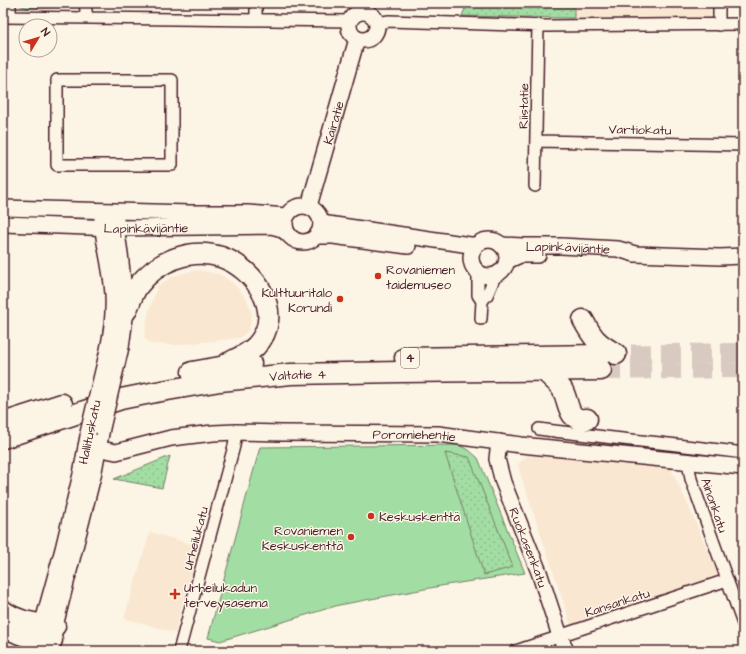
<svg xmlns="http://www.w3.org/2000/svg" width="746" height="654" font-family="'Architects Daughter',sans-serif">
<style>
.built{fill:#fae7d2}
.green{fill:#a2dda3;stroke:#767e67}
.park{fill:url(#park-dots);stroke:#767e67}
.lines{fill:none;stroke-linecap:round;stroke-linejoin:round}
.highway-tunnel{stroke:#d8cac0;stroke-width:20;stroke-dasharray:20 10;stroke-linecap:butt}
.street-casing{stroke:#4a1f2b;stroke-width:14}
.secondary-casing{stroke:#4a1f2b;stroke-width:18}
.highway-casing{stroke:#4a1f2b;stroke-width:23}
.street{stroke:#fcf5e5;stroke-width:11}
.secondary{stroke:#fcf5e5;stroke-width:15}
.highway{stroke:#fcf5e5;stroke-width:20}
.secondary-bridge-casing{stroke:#4a1f2b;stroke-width:18;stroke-linecap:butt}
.secondary-bridge{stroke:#fcf5e5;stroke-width:15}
.poi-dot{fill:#c8321e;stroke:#fcf5e5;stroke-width:1.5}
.labels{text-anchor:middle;stroke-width:3;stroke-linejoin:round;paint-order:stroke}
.shield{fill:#fcf5e5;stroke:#7f5f63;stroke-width:1}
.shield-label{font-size:12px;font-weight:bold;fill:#4a1f2b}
.street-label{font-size:13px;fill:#4a1f2b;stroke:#fcf5e5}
.poi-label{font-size:13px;fill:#4a1f2b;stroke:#fcf5e5;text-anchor:start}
</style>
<defs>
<pattern id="park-dots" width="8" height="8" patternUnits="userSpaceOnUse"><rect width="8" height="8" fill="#a2dda3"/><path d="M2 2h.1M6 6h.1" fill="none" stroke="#8dbd8c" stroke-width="1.8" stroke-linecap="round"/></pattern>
</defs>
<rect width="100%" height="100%" fill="#fcf5e5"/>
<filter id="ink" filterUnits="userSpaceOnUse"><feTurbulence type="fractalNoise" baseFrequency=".025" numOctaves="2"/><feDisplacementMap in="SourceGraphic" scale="8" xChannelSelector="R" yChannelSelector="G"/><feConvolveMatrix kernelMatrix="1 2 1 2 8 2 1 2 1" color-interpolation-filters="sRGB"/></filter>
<g filter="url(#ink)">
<!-- built -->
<path class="built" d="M574,3h137v21l-137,-6z
M197,270l23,4 15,11 12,14 5,15 -3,16 -9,8 -63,7 -27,-1 -6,-7 5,-27 9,-25 18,-10z
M529,455l142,14 18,38 29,68 -146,53 -53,-158 -1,-6z
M150,532l51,15 -10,27 -14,50 -1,9 -52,-15z"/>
<!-- green -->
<path class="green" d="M458,445l11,5 9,8 47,115 -79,12 -107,20 -119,36 -12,-3 52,-191z"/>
<!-- park -->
<path class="park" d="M19,3h60l1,4 -53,1 -8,-3z
M467,3h107v15l-112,-2z
M445,453l24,4 44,110 -29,8z
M170,456l-8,32 -48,-9z"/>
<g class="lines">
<!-- highway-tunnel -->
<path class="highway-tunnel" d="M601,355l142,-2
M601,370l142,-2"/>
<defs>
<path id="street" d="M10,3v14
M85,3l2,15
M256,3v17
M3,17l347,4
M377,23l12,-2 158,5 196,-2
M719,25v-22
M57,80h115v85h-115z
M536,141l207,4
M535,186l3,-161
M478,272v23l4,6 -1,18
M482,301l5,-6 9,-21
M539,429c68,9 136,15 204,24
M688,462l3,17 52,145
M179,651l55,-205 2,-14
M516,651l36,-12 16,-6 159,-53"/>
<g id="secondary">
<circle cx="363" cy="26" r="14"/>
<circle cx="303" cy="224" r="18"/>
<path id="s1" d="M309,206l48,-167"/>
<path d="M3,208l187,5h58l38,3"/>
<path d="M102,218c0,10 2,20 4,30 3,15 6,31 7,46 1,19 -1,37 -5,56"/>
<path d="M116,219v9l4,25 6,58 -5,36"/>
<path d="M321,223l149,22h6"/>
<path id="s2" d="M3,224l113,4 155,-2 8,2 8,5"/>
<path d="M317,236h16l75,10"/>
<circle cx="489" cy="258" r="18"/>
<path id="s3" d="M501,245l22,1h38l57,3 17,5 85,3 23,-1"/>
<path d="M507,261l13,-6h18"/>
<path id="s4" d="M499,442l-2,17 6,23 36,90 21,64 6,15"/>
<path id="s5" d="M86,446l30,6 55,-14 42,-5 23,-1 46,1 156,1 83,11 222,22"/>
<path d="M35,651l28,-102 18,-75 7,-38"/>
<path d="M51,651l4,-25 38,-150 9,-48"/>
</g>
<g id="highway">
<path d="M126,311c4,-8 7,-18 12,-25 19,-25 53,-39 83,-29 35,12 65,57 35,89 -8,8 -18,12 -28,17"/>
<path d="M583,320c11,20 14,23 33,34"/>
<path d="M405,358l196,-3"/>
<path d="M544,371c7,6 13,11 18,18 8,13 4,33 25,30"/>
<path d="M192,372l28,-5 31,-3"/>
<path d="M3,423l59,-19"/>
<path id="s6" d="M3,438l118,-39 35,-7 64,-11 71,-7 109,-2 201,-2"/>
<path d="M3,611c17,12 32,12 52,15"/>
<path d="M3,624c16,13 29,14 49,16"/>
</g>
</defs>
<!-- street casing -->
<use href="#street" class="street-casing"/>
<!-- secondary casing -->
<use href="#secondary" class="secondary-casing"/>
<!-- highway casing -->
<use href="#highway" class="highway-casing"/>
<!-- street -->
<use href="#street" class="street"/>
<!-- secondary -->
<use href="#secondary" class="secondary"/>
<!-- highway -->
<use href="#highway" class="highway"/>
<defs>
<path id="secondary-bridge" d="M102,428l19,-81
M88,433l20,-83"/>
</defs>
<!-- secondary-bridge casing -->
<use href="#secondary-bridge" class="secondary-bridge-casing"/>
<!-- secondary-bridge -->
<use href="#secondary-bridge" class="secondary-bridge"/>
</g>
</g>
<!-- markers -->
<g class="poi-dot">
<circle cx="378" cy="276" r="4"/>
<circle cx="340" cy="299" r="4"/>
<circle cx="371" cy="516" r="4"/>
<circle cx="351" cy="537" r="4"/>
<path d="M173 588h4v4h4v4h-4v4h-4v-4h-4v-4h4z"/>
</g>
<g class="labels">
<!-- shield labels -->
<rect class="shield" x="401" y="348" width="18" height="20" rx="3"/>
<g class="shield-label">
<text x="410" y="362">4</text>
</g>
<!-- street labels -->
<g class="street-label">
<text transform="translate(523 106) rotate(-89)" y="5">Riistatie</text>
<text dy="5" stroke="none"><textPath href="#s1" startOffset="87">Kairatie</textPath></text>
<text transform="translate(640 129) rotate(1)" y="5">Vartiokatu</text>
<text dy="5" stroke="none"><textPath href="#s2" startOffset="143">Lapinkävijäntie</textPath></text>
<text dy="5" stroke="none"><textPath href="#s3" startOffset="67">Lapinkävijäntie</textPath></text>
<text dy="5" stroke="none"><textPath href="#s6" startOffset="303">Valtatie 4</textPath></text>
<text transform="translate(89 432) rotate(-78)" y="5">Hallituskatu</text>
<text dy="5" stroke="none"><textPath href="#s5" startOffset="331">Poromiehentie</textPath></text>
<text transform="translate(715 505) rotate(71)" y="5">Ainonkatu</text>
<text transform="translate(195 538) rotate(-75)" y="5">Urheilukatu</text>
<text dy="5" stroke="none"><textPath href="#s4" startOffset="111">Ruokasenkatu</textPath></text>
<text transform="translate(617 602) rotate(-18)" y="5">Kansankatu</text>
</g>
<!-- poi labels -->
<g class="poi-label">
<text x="386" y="274">Rovaniemen<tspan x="386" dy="15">taidemuseo</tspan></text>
<text x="332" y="297" text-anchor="end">Kulttuuritalo<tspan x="332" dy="15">Korundi</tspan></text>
<text x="379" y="521">Keskuskenttä</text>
<text x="343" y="535" text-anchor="end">Rovaniemen<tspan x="343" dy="15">Keskuskenttä</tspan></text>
<text x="184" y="592">Urheilukadun<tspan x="184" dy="15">terveysasema</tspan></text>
</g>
</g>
<!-- margin -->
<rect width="746" height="654" fill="none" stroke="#fcf5e5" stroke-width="16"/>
<rect x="8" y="8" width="730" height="638" fill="none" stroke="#4a1f2b" stroke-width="1.5" filter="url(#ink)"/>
<!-- north arrow -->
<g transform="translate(38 38) rotate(52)"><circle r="19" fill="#fcf5e5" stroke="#b59f9b"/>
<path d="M0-3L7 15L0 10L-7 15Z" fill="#c8321e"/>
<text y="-6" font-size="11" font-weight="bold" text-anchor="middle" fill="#4a1f2b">N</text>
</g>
</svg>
